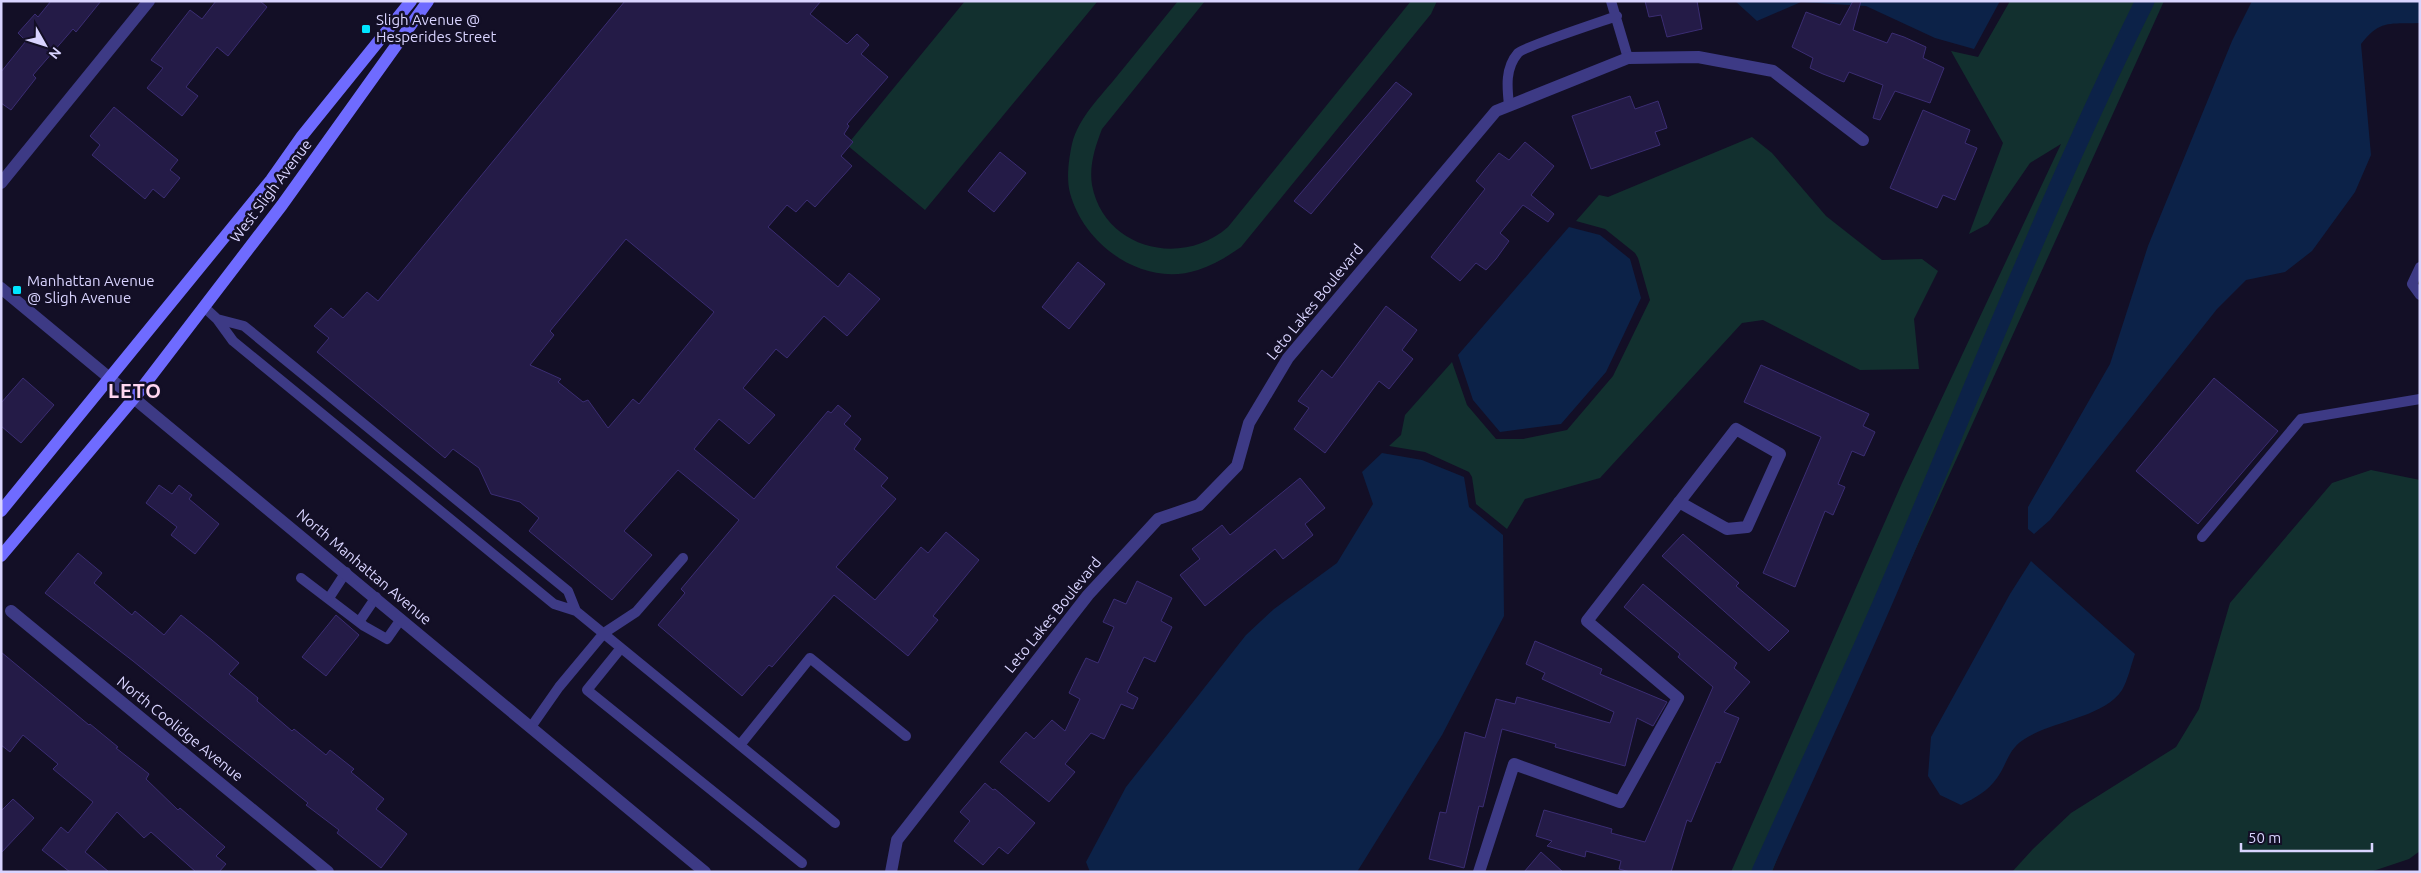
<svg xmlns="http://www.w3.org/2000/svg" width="2421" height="873" font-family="Ubuntu,sans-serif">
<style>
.green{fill:#12302f}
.water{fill:#0c2248}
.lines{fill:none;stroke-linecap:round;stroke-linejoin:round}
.canal{stroke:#0c2248;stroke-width:19}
.building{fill:#241b47;stroke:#3b2d73;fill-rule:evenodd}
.service{stroke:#3d3a85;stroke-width:10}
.minor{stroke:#3d3a85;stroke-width:12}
.tertiary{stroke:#3d3a85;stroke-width:12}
.secondary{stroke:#6f6bff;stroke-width:12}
.poi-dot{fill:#00e5ff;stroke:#130f26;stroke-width:2}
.labels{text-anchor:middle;stroke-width:5;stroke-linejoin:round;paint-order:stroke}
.poi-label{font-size:15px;fill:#d9d4ff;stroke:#130f26;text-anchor:start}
.street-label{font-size:15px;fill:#d9d4ff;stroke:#130f26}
.district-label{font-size:20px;font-weight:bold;letter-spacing:1px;fill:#ffd6f0;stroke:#130f26}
</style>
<rect width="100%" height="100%" fill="#130f26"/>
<!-- green -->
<path class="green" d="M965,1l132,1 -172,208 -78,-65z
M1178,1h27l-103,128c-7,18 -13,37 -10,56 12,64 90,83 136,42l183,-226h26l-6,13 -190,233c-13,9 -27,18 -43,23 -55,18 -114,-25 -128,-77 -4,-15 -1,-35 2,-49 6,-26 30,-49 46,-69 20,-25 40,-49 60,-74z
M2010,1h154l-377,832 -15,39h-41l171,-389 159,-339 -31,19 -42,61 -19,10 34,-91 -52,-92 27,6z
M1752,137l20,16 54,63 56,44 40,-1 16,12 -24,48 5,50 -59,1 -97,-50 -21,3 -142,155 -75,21 -18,30 -31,-25 -4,-27 -3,-5 -44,-20 -36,-6 12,-11 4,-20 47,-53 15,43 29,34h27l44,-9 46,-54 37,-76 -12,-42 -3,-5 -30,-24 -29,-8 23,-26 9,2z
M2371,470l49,10v371l-11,8 -39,13h-358l21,-23 38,-36 105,-66 23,-38 31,-106 102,-120z"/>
<!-- water -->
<path class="water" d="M1735,1h265l-26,48 -39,-11 -69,-32 -65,-4 -44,19z
M2252,1h168v22c-29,1 -40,-4 -59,21l10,111 -16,37 -43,59 -27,21 -39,8 -29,29 -167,211 -16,14 -6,-5v-22l82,-143 38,-118 84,-205z
M1569,227l31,8 30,24 11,39 -35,74 -45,52 -61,8 -27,-32 -15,-45z
M1382,453l40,7 42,17 5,30 34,28 1,81 -62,119 -85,137h-267l-4,-10 40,-75 120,-152 28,-26 63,-46 36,-59 -11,-32z
M2031,561l104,93c-4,11 -7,26 -13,36 -18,28 -72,31 -99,50 -15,10 -16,24 -26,38 -9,13 -22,20 -36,27l-21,-10 -12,-19 3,-39 79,-143z"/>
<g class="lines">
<!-- canal -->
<path class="canal" d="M1761,872c40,-89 81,-177 120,-266 87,-202 166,-408 264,-605"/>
</g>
<!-- building -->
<path class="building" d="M51,1h50l-25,31 -3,-3 -40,46 3,3 -25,32 -10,-7v-31l25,-31 -8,-8 17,-19 3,3z
M216,1h44l7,6 -39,49 -11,-9 -31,40 12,9 -16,20 -35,-28 16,-20 -12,-8 39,-50 12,9z
M625,1h196l-11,13 37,30 10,-10 12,11 -8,9 27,23 -41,47 2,2 -5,8 9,8 -12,14 11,10 -37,41 -8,-7 -11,12 -9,-7 -19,22 70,60 11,-14 31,26 -33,37 -23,-20 -37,42 -11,-9 -33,39 32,27 -26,29 -30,-25 -25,30 60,50 74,-88 3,2 7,-8 13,11 -7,8 17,15 -7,10 34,29 -7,8 15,13 -60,68 39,33 46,-53 7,6 18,-21 33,28 -46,56 5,4 -30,36 -74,-61 -62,72 -3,-2 -27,31 -84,-71 27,-32 -4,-4 58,-69 -61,-50 -54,61 28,24 -40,45 -83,-69 10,-13 -19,-16 -29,-8 -12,-26 -26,-19 -8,9 -128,-106 12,-14 -15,-12 17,-18 12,10 24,-26 11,9zM626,239l88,73 -75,92 -6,-5 -25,29 -20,-28 -5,2 -25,-20 3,-3 -31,-14 24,-30 -4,-4z
M1645,1h52l5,28 -35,8 -6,-22 -12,2z
M1853,1h8l-8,29 34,13 5,-10 12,4 22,10 -3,11 21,10 -14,35 -35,-12 -15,29 -7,-2 10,-33 -34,-13 -5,10 -21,-8 -13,-6 3,-10 -21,-11 14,-35 34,13z
M1396,82l16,12 -101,120 -17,-13z
M1630,96l5,13 23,-8 9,27 -12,4 5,13 -69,24 -19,-53z
M114,107l64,53 -8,10 10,8 -16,20 -11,-9 -8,10 -53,-44 8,-10 -10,-9z
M1923,110l47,20 -5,13 12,5 -22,52 -12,-5 -6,13 -47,-20z
M1525,142l29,24 -23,29 23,19 -6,8 -25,-17 -23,28 9,8 -13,18 -10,11 -10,-7 -16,18 -29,-24 54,-68 -9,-8 7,-9 16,-19 10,7z
M1000,152l26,21 -32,39 -26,-21z
M1078,262l27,22 -36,45 -27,-22z
M1386,306l31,24 -15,20 11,9 -24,30 -10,-8 -54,72 -31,-24 15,-21 -11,-7 24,-31 10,8z
M1761,365l108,49 -6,12 12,6 -11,24 -12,-5 -14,33 7,3 -12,28 -8,-4 -30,76 -32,-14 58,-136 -77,-35z
M23,378l31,27 -33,38 -20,-17v-23z
M2214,378l64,53 -80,93 -62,-53z
M1300,478l25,30 -20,16 8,11 -30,24 -8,-10 -70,57 -25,-31 20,-16 -8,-10 30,-24 8,10z
M159,485l13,9 7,-9 13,10 -3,4 30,25 -24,30 -24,-19 6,-8 -31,-24z
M1683,534l56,49 -3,3 53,45 -20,20 -107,-95z
M78,553l24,20 -8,10 38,32 3,-4 29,24 17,-20 31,25 27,23 -10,11 29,24 -1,3 35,30 2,-2 32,26 4,-5 24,19 -3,3 33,27 -8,10 31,25 -26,34 -44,-35 2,-3 -33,-25 2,-2 -175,-142 -88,-68z
M1137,581l35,17 -11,23 11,6 -17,35 -11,-5 -17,35 11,6 -5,11 -12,-5 -17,35 -13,-6 -26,31 10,8 -26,30 -49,-40 26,-30 8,7 18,-19 13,11 15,-32 -11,-6 7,-15 10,-20 12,5 16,-36 -11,-5 11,-23 12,5z
M1643,584l94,79 -3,5 16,14 -26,30 15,6 -19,45 -4,-1 -25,60 -4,-2 -16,52h-41l-11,-3 2,-8 -35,-10 -1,6 -38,-11 5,-5 -16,-5 8,-26 68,19 -1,4 34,9 68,-155 -35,-30 2,-3 -56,-47z
M336,615l23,20 -33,41 -24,-19z
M1535,641l67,28 -2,5 67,28 -14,24 -16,-8 -12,48 -70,-19 1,-3 -54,-15 -19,78 -4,-1 -15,62 -35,-9 11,-47 6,1 19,-81 20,6 11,-39 19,5 2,-7 93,26 4,-11 -72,-33 3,-6 -19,-9z
M1,652l88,73 1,-1 28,23 -2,1 33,26 -3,5 32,31 2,-2 45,39 -9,9 10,8 -7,8h-23l-45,-40 -7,6 -27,-26 -32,40 24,20h-39l-28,-22 19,-23 7,6 25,-31 -40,-33 5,-5 -35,-29 -13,17 -9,-7z
M985,783l8,7 2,-1 40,34 -27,31 -9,-7 -16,18 -29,-24 16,-20 -10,-9z
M13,799l21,19 -33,35v-42z
M1541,852l22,20h-39z"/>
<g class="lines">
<!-- service -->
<path class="service" d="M1611,1l17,57
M1509,105c-2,-18 -4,-37 9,-52 5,-6 85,-32 99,-37
M2420,267l-8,17 8,11
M204,307l13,12 16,22 321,263 22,7 259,212
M217,319l27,7 324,265 8,20
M2202,537l99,-118 119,-20
M301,578l63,48 23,13 14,-20
M329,598l17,-26
M359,622l17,-25
M621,648l-34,42 215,173
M531,727l28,-40 45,-54 32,-21 47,-54
M740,745l70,-87 96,78"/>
<!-- minor -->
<path class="minor" d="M1,183l148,-182
M11,611l317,261
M891,872l6,-32 191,-245 70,-76 41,-14 38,-39 12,-43 39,-65 208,-247 132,-53 70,-1 75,14 90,69
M1479,872l35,-108 106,38 58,-104 -91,-77 149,-192 44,25 -33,73 -20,2 -48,-27"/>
<!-- tertiary -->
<path class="tertiary" d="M1,288l704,584"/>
<!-- secondary -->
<path class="secondary" d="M1,511l270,-331 31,-44 109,-135
M1,556l134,-159 147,-192 146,-204"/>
</g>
<!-- markers -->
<g class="poi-dot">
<rect x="361" y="24" width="10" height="10" rx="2.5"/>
<rect x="12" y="285" width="10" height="10" rx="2.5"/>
</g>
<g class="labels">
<!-- poi labels -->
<g class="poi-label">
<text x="376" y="25">Sligh Avenue @<tspan x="376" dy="17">Hesperides Street</tspan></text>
<text x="27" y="286">Manhattan Avenue<tspan x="27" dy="17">@ Sligh Avenue</tspan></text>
</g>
<!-- street labels -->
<g class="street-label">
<text transform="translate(271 191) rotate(-53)" y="5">West Sligh Avenue</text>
<text transform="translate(1315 302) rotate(-51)" y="5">Leto Lakes Boulevard</text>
<text transform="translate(364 567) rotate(40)" y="5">North Manhattan Avenue</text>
<text transform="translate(1053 615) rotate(-51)" y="5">Leto Lakes Boulevard</text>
<text transform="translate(180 729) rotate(39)" y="5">North Coolidge Avenue</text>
</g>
<!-- district labels -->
<g class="district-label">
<text x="135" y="398">LETO</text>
</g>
</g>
<!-- border -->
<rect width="2421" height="873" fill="none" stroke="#d9d4ff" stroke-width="5"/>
<!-- north arrow -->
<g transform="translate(45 45) rotate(129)" stroke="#130f26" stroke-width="4" paint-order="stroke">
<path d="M0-4L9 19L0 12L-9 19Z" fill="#d9d4ff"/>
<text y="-8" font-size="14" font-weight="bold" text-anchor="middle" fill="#d9d4ff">N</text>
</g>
<!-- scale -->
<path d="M2241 843v8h131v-8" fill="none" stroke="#d9d4ff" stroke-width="2.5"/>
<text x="2248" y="843" font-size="15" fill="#d9d4ff" stroke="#130f26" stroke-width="4" paint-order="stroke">50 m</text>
</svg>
